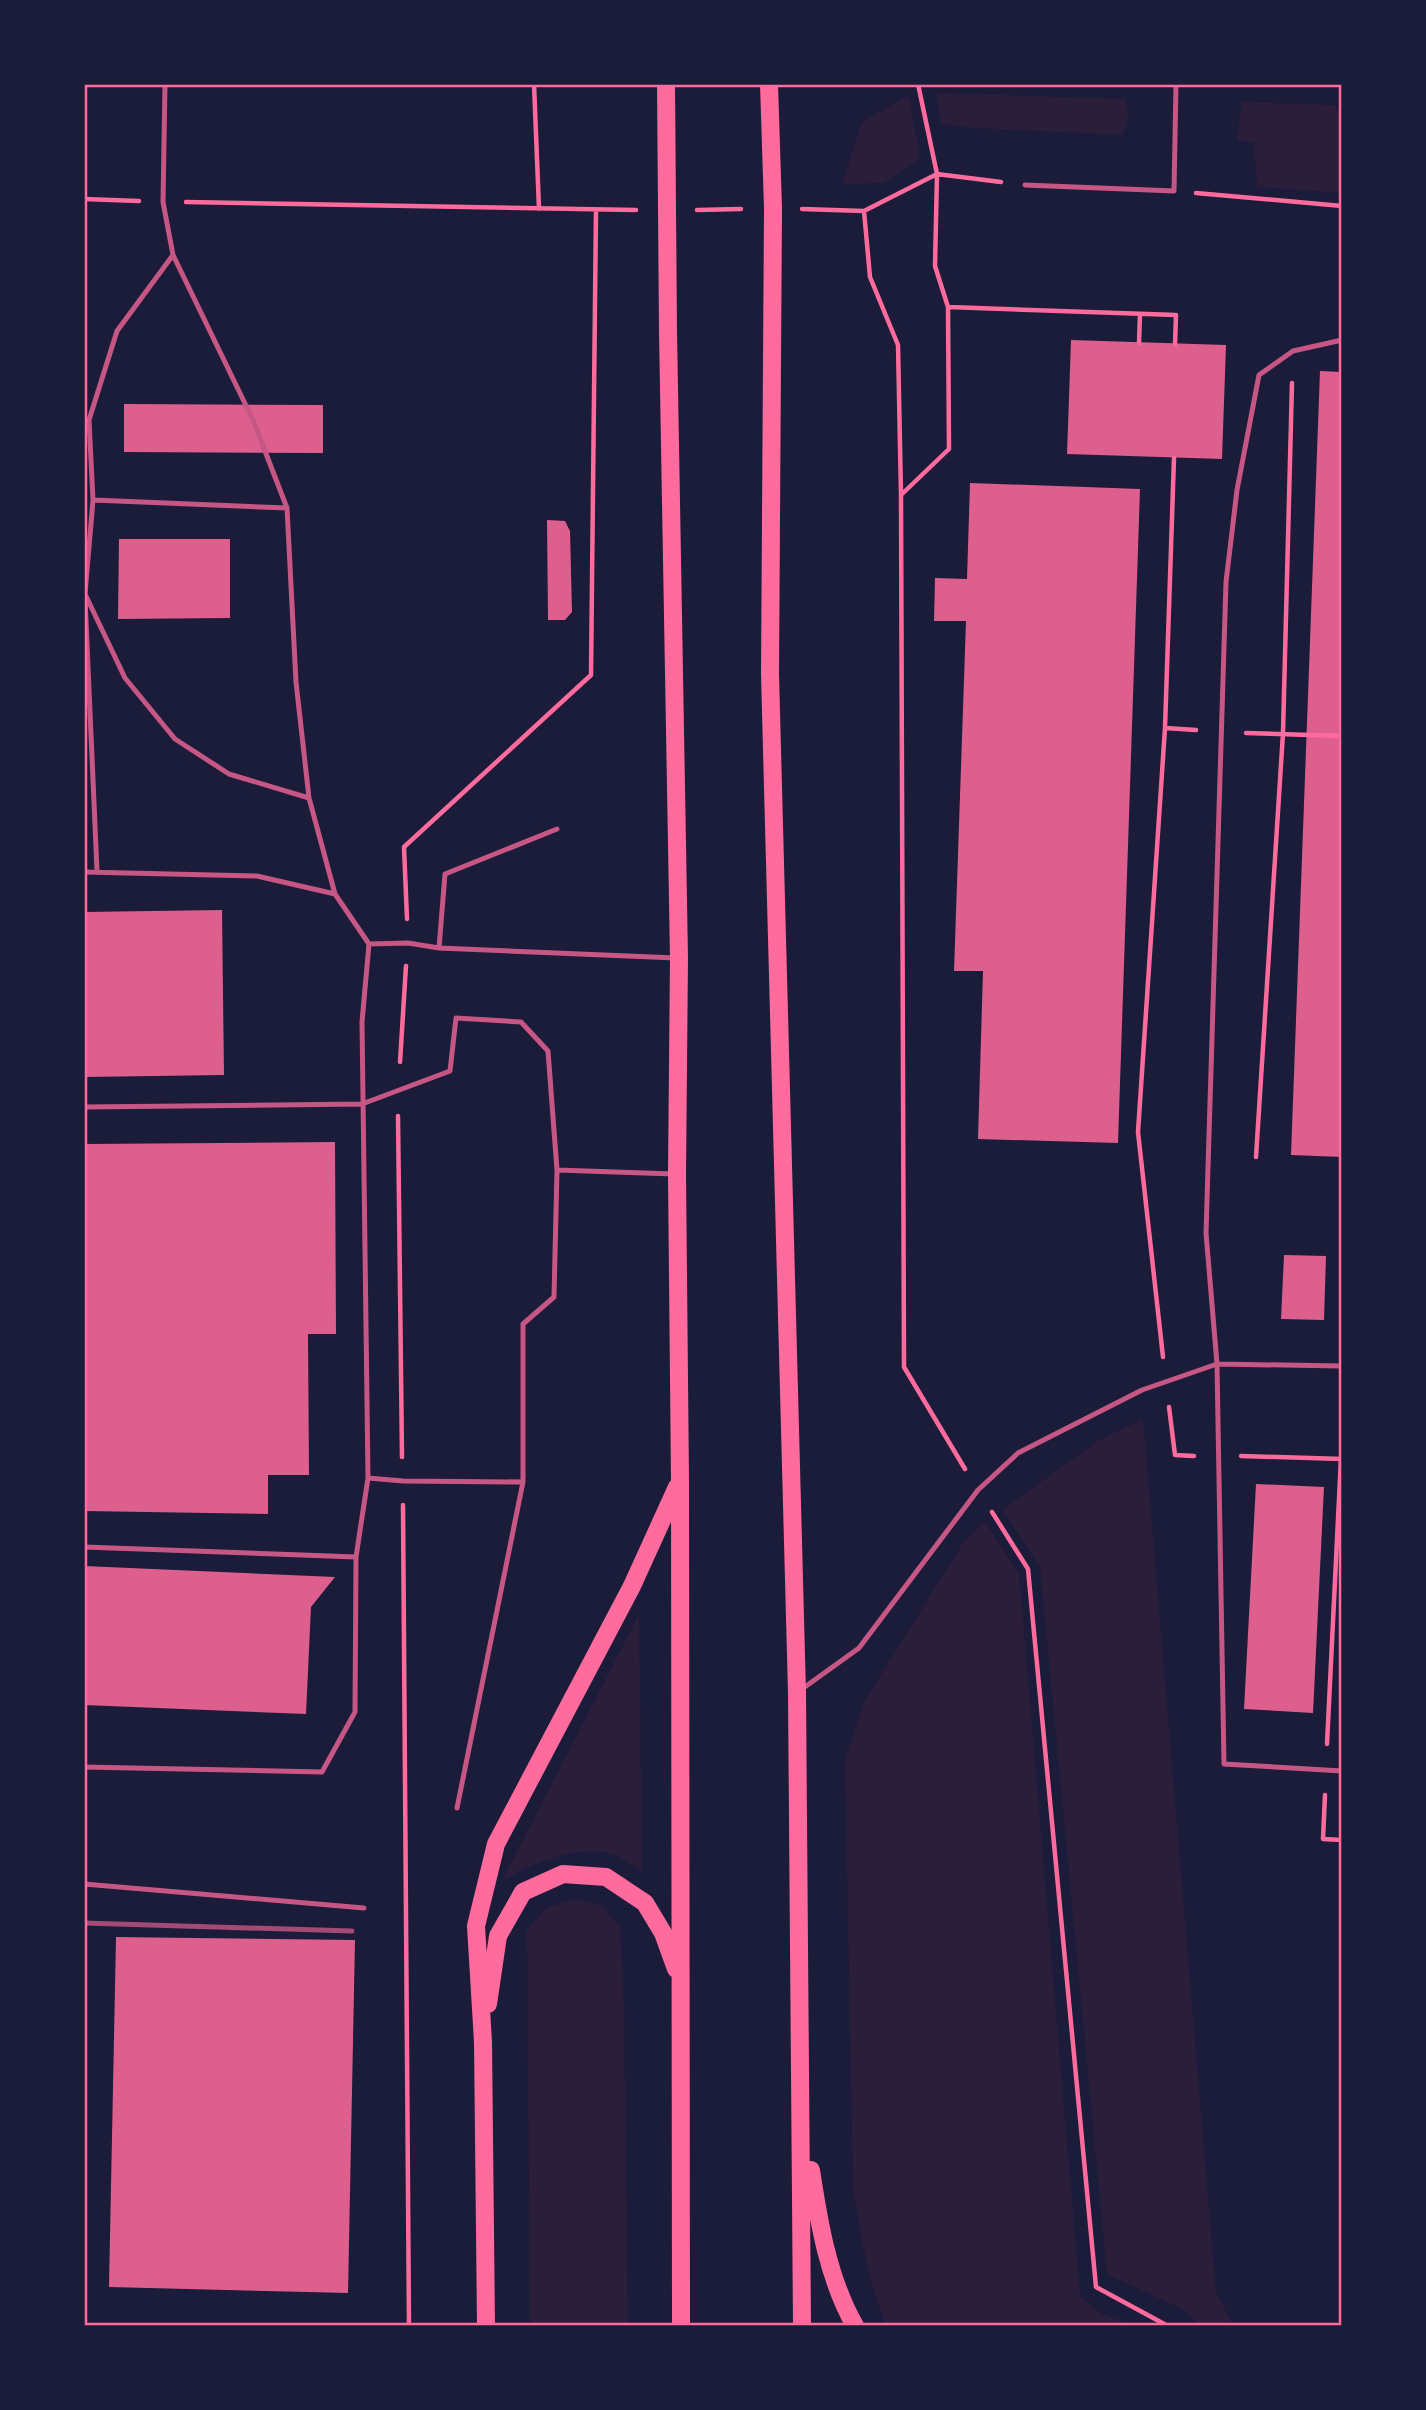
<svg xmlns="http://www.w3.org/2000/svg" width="1426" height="2410" font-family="Commissioner,sans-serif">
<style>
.green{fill:#2a1e3b}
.building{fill:#dd5f8e}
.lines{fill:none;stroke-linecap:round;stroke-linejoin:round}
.path{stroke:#ff6b9d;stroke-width:4.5}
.service{stroke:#c65784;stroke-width:5}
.primary{stroke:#ff6b9d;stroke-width:18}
.rail{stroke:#a44b75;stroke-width:5}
.neatline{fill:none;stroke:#ff6b9d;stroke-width:2.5}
</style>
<rect width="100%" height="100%" fill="#1b1b3a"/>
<!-- green -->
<path class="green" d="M937,93l188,6 4,18 -7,18 -146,-7 -35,-4z
M909,95l11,63 -37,25 -41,1 20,-62z
M1242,102l93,3 7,13 -1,75 -84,-6 -3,-45 -17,-1z
M1143,1419l73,873 18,34h-35l-13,-15 -79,-37 -67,-708 -38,-56 96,-69z
M985,1521l34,53 61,722 20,17 36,13h-249c-20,-44 -26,-94 -34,-141l-8,-425 19,-58 99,-159z
M639,1614l3,257c-10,-6 -23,-16 -34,-18 -36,-7 -76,11 -106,28z
M575,1899l27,7 18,21 4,84 4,315h-98l-3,-396 19,-22z"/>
<!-- building -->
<path class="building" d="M1071,340l155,5 -4,114 -155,-5z
M1320,371l22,1v785l-51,-2z
M124,404l199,1v48l-199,-1z
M970,483l170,6 -22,654 -140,-4 5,-168h-29l12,-350h-32l1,-43 32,1z
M547,520l18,1 5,10 2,81 -7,8h-17z
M119,539h111v79l-112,1z
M222,910l2,165 -140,2v-165z
M335,1142l1,192h-28l1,141h-41v39l-184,-3v-367z
M1284,1255l42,1 -2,64 -43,-1z
M1256,1484l68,3 -11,226 -69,-4z
M84,1566l251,11 -24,30 -5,107 -222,-9z
M116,1937l239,3 -7,353 -239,-6z"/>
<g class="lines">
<!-- path -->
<path class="path" d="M534,84l5,125
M918,84l19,90 -2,92 13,41 1,142 -48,46 3,872 61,102
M1196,193l146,13
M84,199l55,2
M186,202l450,8
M802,209l62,2 73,-37 64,8
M697,210l44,-1
M864,211l6,66 28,68 3,150
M948,307l228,8 -1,29
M1139,343l1,-29
M1165,728l31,2
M1246,733l96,3
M407,919l-3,-72 187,-172 5,-465
M400,1062l6,-96
M398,1116l4,341
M1256,1157l27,-424 9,-350
M1163,1357l-25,-225 27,-404 9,-270
M1169,1407l6,48 19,1
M1241,1456l101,3
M403,1505l6,821
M992,1512l36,57 68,718 72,39
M1327,1744l14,-286
M1325,1795l-2,44 19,1"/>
<!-- service -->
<path class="service" d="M165,84l-2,118 10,53 80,165 34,88 9,174 13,116 26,96 34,50 39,-1 31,5 237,10
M1025,185l149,6 2,-107
M173,255l-56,76 -28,89 4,80 -8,94 40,84 50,61 54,35 80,24
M1342,340l-49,11 -34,24 -22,115 -11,92 -20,651 11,131 7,400 118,7
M93,500l194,8
M85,598l12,273
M84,872l173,4 78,18
M439,948l6,-74 112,-45
M84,1107l278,-3 88,-33 6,-53 65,4 27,29 9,119
M368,1478l35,3 120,1v-158l31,-27 3,-127 117,4
M84,1547l272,10
M802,1689l57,-41 119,-158 40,-37 124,-63 75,-26 125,2
M84,1767l238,5 33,-60 1,-155 12,-79 -6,-456 7,-78
M457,1808l66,-326
M84,1884l280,24"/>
<!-- primary -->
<path class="primary" d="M666,84l2,247 11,627 -2,216 3,306 1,846
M769,84l4,124 -3,466 27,1019 5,633
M488,2004l10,-68 25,-44 40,-18 43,3 39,26 18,30 13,36
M811,2170c8,53 17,108 44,156
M486,2326l-3,-284 -7,-116 20,-82 136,-258 45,-99"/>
<!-- rail -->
<path class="rail" d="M84,1923l268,8"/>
</g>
<!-- border -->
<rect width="1426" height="2410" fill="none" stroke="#1b1b3a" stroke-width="172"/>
<rect x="86" y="86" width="1254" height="2238" class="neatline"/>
</svg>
